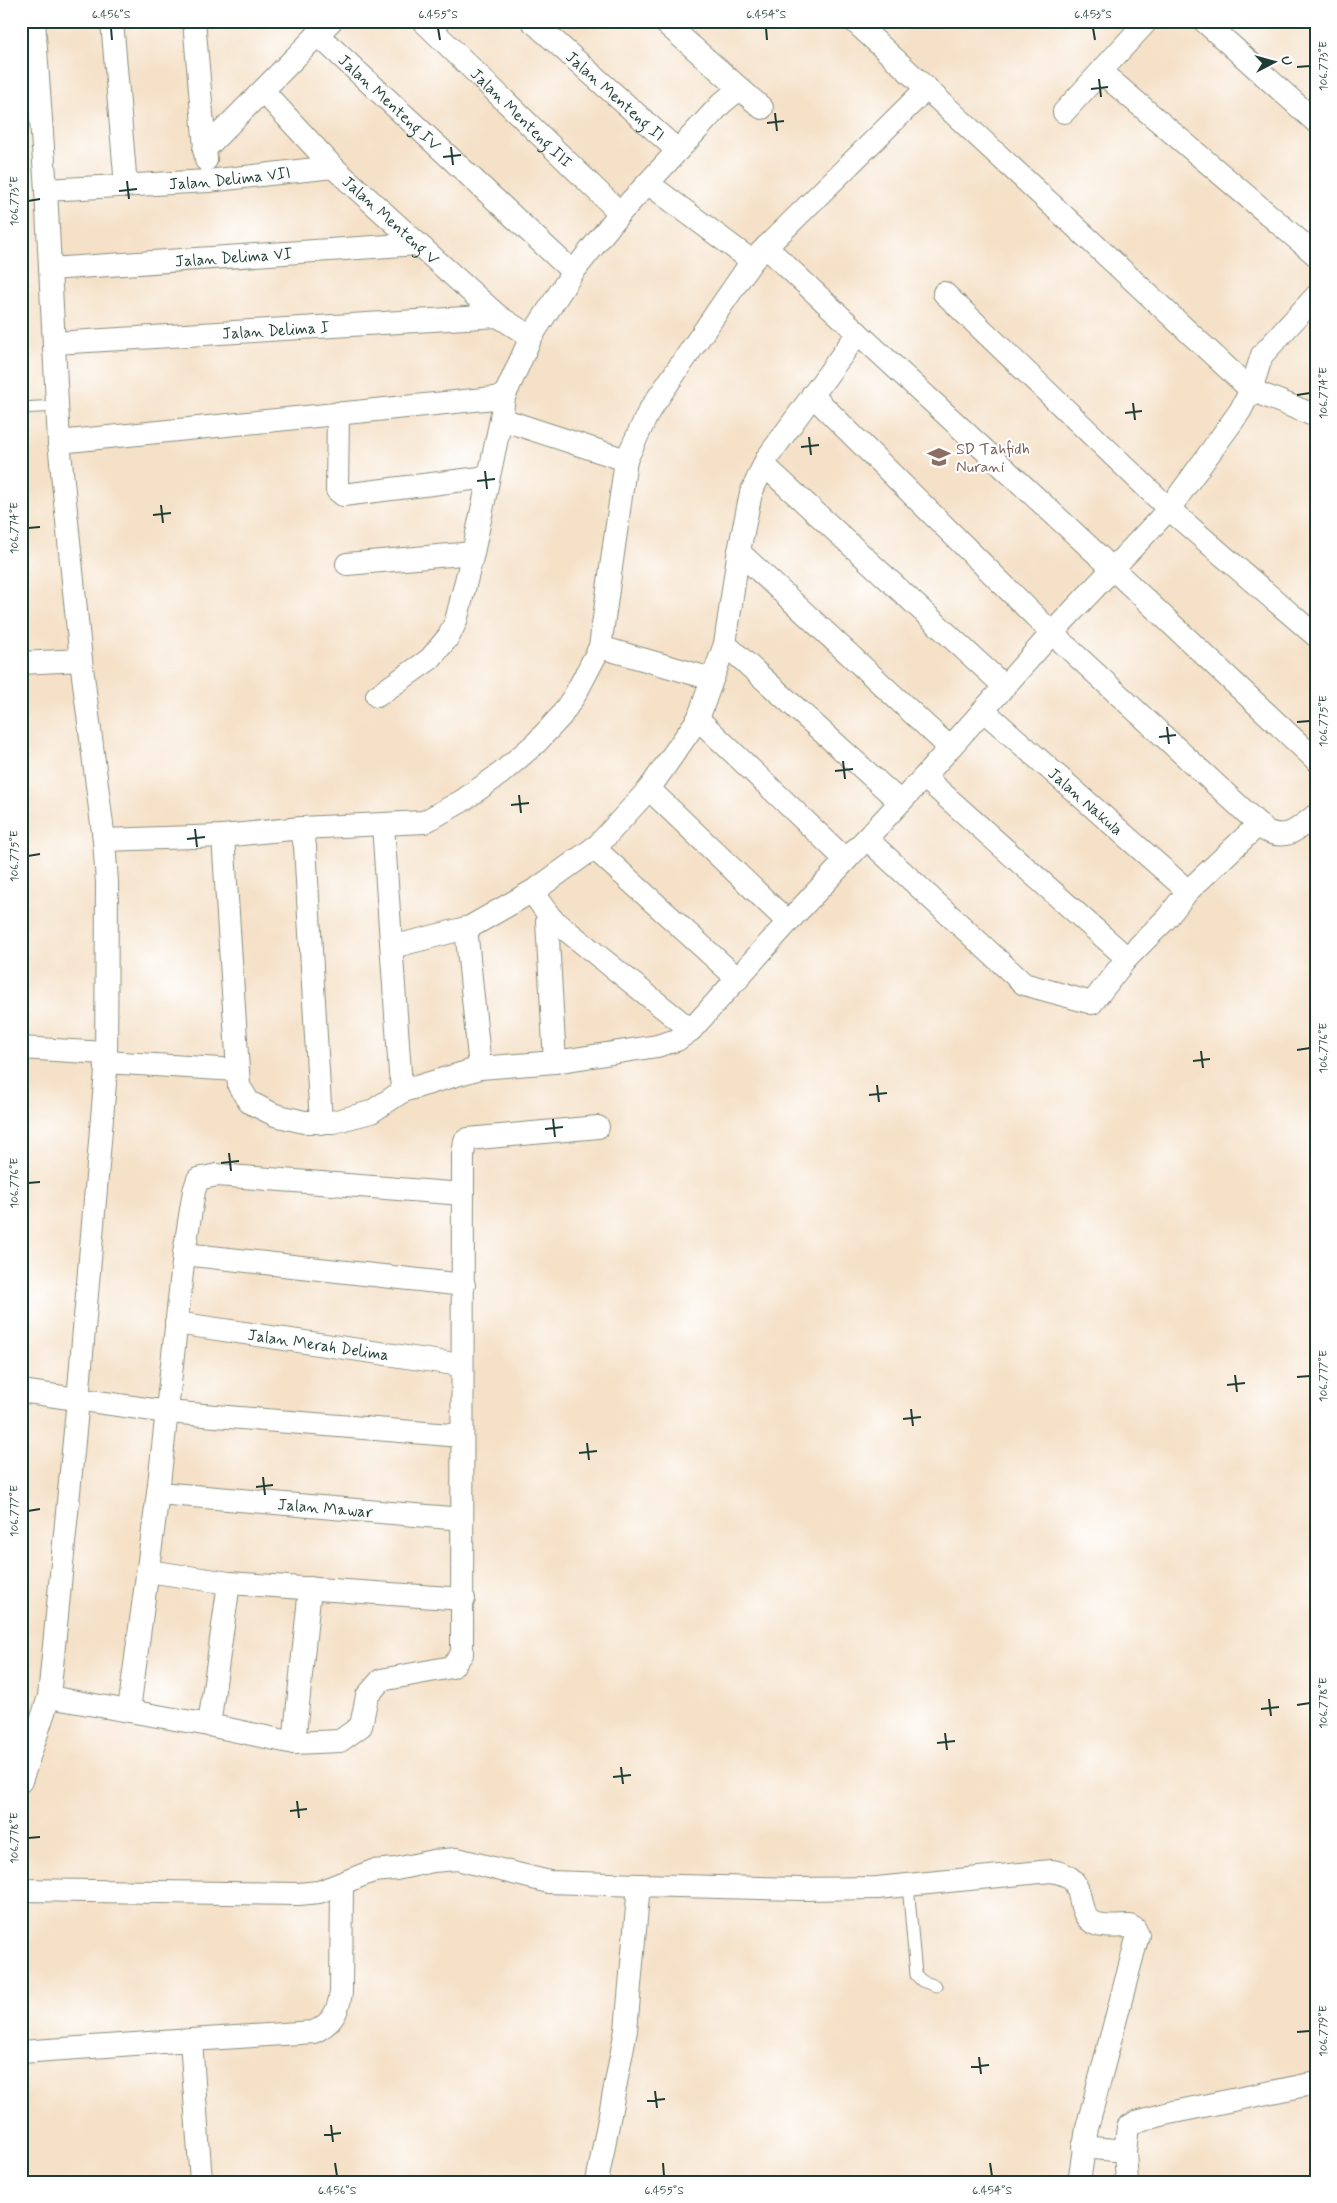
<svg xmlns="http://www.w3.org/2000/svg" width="1337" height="2203" font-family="Mynerve,sans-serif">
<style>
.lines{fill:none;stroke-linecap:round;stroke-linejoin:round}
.lane-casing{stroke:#8a8f7e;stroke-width:13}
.street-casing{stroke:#8a8f7e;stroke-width:24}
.lane{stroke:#fff;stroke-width:11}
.street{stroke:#fff;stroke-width:22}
.ticks{fill:none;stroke:#1f3d34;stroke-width:2}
.labels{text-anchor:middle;stroke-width:4;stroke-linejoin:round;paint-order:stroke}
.street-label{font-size:16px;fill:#1f3d34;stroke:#fff}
.education-label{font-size:16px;fill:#785e54;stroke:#fff;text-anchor:start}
.neatline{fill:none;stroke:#1f3d34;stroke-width:2}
.ticks-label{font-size:12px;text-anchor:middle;fill:#1f3d34}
</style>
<rect width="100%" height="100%" fill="#fff"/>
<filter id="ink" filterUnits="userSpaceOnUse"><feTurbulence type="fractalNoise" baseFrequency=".02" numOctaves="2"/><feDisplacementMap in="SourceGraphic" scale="10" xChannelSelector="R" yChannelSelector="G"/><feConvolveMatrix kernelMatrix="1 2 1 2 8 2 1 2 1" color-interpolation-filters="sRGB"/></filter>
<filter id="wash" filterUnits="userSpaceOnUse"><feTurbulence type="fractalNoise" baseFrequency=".0096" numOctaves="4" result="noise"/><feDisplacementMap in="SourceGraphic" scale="20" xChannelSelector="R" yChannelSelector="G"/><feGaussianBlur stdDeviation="1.12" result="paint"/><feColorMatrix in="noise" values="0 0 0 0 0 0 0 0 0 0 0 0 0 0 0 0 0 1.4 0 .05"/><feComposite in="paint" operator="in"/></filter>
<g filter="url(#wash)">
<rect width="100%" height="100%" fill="#f5e1c8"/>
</g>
<g filter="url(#ink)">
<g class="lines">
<defs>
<path id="lane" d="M21,408l35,-2
M908,1885l8,90 6,6 14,5"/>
<g id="street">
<path d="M34,21l12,169 13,252 445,-45"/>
<path d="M112,21l14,165"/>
<path d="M194,21l12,139"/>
<path id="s1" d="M423,21l197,192"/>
<path id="s2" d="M532,21l145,129"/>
<path d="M663,21l99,87"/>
<path d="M854,21l397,369 65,26"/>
<path d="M1204,21l112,101"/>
<path id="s3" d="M317,34l256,238"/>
<path d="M1101,72l215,183"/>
<path id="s4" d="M263,91l70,76 85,77 80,72 33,21"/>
<path d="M1064,112l83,-91"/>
<path d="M204,150l127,-129"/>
<path d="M649,184l103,77"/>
<path id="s5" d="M46,190l162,-9 125,-14"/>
<path id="s6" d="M50,269l368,-25"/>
<path d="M944,293l225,216 147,127"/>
<path d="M858,333l255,236 203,191"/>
<path id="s7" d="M55,343l443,-27"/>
<path d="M812,395l240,238 214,198c23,10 32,-3 50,-16"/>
<path d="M338,413l-1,77 6,5 145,-18"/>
<path d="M59,442l22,218 23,180"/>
<path d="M626,460l-125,-41 3,-22 27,-60 42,-65 47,-59 102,-110 17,-14"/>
<path d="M764,465l240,221"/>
<path d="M739,552l210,195"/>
<path d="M347,564l126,-11"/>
<path d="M725,644l175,158"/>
<path d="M600,647l112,32"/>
<path d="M21,663l60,-3"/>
<path d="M377,696l53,-37 19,-23 7,-15 17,-68 28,-134"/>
<path id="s8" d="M984,711l204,180"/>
<path d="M698,719l148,141"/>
<path d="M924,777l203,181"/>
<path d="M649,789l139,133"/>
<path d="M383,825l17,248 3,18"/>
<path d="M301,828l4,18 16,277"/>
<path d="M223,836l16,250 10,16 26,13 29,7h29l38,-10 32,-21 77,-23 75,-6 102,-16 20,-6 14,-10 97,-108 136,-145 128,-144 117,-124 71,-98 11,-21 11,-35 54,-59"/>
<path d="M867,839l157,145 68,19 35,-45 40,-40 21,-27 71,-67"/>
<path d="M594,848l144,131"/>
<path d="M532,892l19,26 140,112"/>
<path d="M551,918l-4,3 8,141"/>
<path d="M466,928l14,140"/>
<path d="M392,947l78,-20 68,-39 60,-43 51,-56 49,-70 27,-75 13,-88 13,-63 16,-35 91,-125 -92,-86"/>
<path d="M21,1048l84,5"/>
<path d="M105,1062l132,8"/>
<path d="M184,1254l280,31"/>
<path id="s9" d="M176,1323l285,42"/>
<path d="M21,1391l146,21 295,24"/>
<path id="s10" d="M158,1493l304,26"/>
<path d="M148,1571l81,12 235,16"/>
<path d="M310,1588l-16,155 46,-2 21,-15 6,-30 14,-16 71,-13 10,-13 1,-498 2,-15 3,-2 130,-12"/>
<path d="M49,1697l160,28 85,18"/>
<path d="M129,1710l29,-217 26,-239 10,-63 4,-12 19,-4 246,19"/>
<path d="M209,1725l20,-142"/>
<path d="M21,1781l28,-84 29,-297 28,-329 1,-188 -3,-43 119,-4 78,-8 123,-6 38,-21 38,-27 36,-31 25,-27 15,-23 24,-46 26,-187 23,-49 103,-150 175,-173"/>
<path d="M21,1890l278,4 20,-2 54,-21 23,-2 37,-8 24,-2 92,23 90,3"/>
<path d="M191,2040l123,-8c18,-9 24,-19 27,-39l1,-109"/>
<path d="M21,2052l170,-12 10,142"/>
<path d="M1083,2147l42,4"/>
<path d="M597,2182l29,-152 13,-145 162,4 76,-1 174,-17c40,5 21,38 41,51 9,7 27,4 38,4l5,3 3,6 -51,193 -8,54"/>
<path d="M1127,2182l-2,-31 3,-24 8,-5 33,-9 147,-30"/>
</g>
</defs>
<!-- lane casing -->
<use href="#lane" class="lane-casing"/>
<!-- street casing -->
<use href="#street" class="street-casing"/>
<!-- lane -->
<use href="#lane" class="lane"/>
<!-- street -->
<use href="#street" class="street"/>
</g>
</g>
<!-- ticks -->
<path class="ticks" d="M111,28l1,12M438,28l2,12M766,28l1,12M1093,28l2,12M1297,67l13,-1M1099,79l2,18M1091,89l17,-2M775,113l2,18M767,123l17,-2M451,147l2,18M443,157l18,-2M127,181l2,18M119,191l18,-2M28,201l12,-2M1297,395l13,-2M1133,403l2,17M1125,413l17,-2M809,437l2,18M801,447l18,-2M485,471l2,18M477,481l18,-2M161,505l2,18M153,515l18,-2M28,528l12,-1M1297,722l13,-1M1167,727l2,17M1159,737l17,-2M843,761l2,18M835,771l18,-2M519,795l2,18M511,805l18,-2M195,829l2,18M187,839l18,-2M28,856l12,-2M1297,1050l13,-2M1201,1051l2,17M1193,1061l17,-2M877,1085l2,17M869,1095l18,-2M553,1119l2,18M545,1129l18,-2M229,1153l2,18M221,1163l18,-2M28,1183l12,-1M1235,1375l2,17M1297,1377l13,-1M1227,1385l18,-2M911,1409l2,17M903,1419l18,-2M587,1443l2,17M579,1453l18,-2M263,1477l2,18M256,1487l17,-2M28,1511l12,-2M1269,1699l2,17M1297,1705l13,-2M1261,1709l18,-2M945,1733l2,17M937,1743l18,-2M621,1767l2,17M613,1777l18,-2M297,1801l2,17M290,1811l17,-2M28,1838l12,-1M1297,2032l13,-1M979,2057l2,17M971,2067l18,-2M655,2091l2,17M647,2101l18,-2M331,2125l2,17M324,2135l17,-2M335,2163l2,13M663,2163l1,13M990,2163l2,13"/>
<!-- icons -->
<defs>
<symbol id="school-bare" viewBox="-9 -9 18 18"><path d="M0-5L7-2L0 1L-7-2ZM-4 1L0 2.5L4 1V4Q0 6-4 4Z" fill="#8d6e63" stroke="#fff" stroke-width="2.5" paint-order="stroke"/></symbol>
</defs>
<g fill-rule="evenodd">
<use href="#school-bare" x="923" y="441" width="32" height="32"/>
</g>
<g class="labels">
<!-- street labels -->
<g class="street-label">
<text dy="6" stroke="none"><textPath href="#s2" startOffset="112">Jalan Menteng II</textPath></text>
<text dy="6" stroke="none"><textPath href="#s3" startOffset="100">Jalan Menteng IV</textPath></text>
<text dy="6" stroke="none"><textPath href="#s1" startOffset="138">Jalan Menteng III</textPath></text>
<text dy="6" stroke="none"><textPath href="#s5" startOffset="184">Jalan Delima VII</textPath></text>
<text dy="6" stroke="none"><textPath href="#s4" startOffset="182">Jalan Menteng V</textPath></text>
<text dy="6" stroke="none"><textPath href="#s6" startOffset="184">Jalan Delima VI</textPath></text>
<text dy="6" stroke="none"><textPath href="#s7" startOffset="221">Jalan Delima I</textPath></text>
<text dy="6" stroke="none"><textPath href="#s8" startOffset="136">Jalan Nakula</textPath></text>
<text dy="6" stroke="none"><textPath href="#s9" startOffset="144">Jalan Merah Delima</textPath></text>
<text dy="6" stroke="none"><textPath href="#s10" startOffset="168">Jalan Mawar</textPath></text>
</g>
<!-- education labels -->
<g class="education-label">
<text x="956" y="454">SD Tahfidh<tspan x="956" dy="18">Nurani</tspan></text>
</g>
</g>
<!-- margin -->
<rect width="1337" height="2203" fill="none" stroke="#fff" stroke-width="55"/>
<!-- north arrow -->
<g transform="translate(1274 62) rotate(84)" stroke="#ffffff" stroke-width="4" paint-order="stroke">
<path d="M0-4L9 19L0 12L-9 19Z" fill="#1f3d34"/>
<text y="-8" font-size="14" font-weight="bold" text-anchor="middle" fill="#1f3d34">U</text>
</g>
<rect x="28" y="28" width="1282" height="2148" class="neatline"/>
<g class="ticks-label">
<text x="111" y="18">6.456°S</text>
<text x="438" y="18">6.455°S</text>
<text x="766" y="18">6.454°S</text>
<text x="1093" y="18">6.453°S</text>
<text transform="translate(1323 66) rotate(-90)" y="4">106.773°E</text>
<text transform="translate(14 201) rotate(-90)" y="4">106.773°E</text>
<text transform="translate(1323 393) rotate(-90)" y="4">106.774°E</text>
<text transform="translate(14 528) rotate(-90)" y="4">106.774°E</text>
<text transform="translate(1323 721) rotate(-90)" y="4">106.775°E</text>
<text transform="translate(14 856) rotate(-90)" y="4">106.775°E</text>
<text transform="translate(1323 1048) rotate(-90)" y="4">106.776°E</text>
<text transform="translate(14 1183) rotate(-90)" y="4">106.776°E</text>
<text transform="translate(1323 1376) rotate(-90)" y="4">106.777°E</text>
<text transform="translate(14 1511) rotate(-90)" y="4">106.777°E</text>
<text transform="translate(1323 1703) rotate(-90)" y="4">106.778°E</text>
<text transform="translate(14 1838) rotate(-90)" y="4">106.778°E</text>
<text transform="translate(1323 2031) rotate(-90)" y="4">106.779°E</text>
<text x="337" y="2194">6.456°S</text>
<text x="664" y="2194">6.455°S</text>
<text x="992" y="2194">6.454°S</text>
</g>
</svg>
